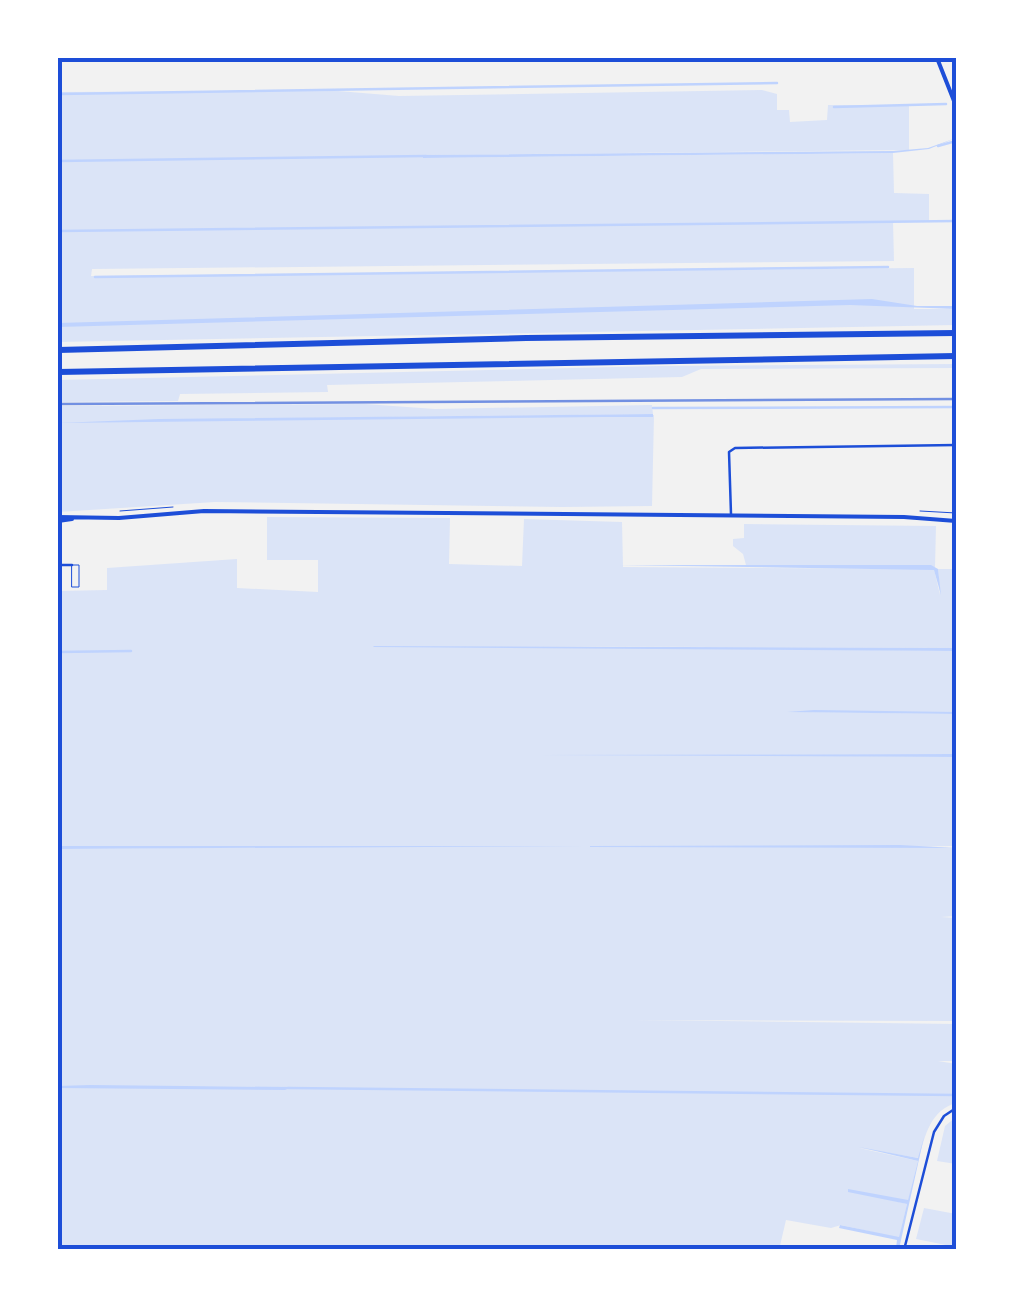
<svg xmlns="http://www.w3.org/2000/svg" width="1014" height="1307" font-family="'Sofia Sans Condensed',sans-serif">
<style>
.green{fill:#dbe4f7}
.water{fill:#bfd3fe}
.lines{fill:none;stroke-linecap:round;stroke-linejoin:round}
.stream{stroke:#bfd3fe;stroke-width:2.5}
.path{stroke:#1d4ed8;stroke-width:1}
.service{stroke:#1d4ed8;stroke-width:1}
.minor{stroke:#1d4ed8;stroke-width:2.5}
.tertiary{stroke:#1d4ed8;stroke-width:4}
.secondary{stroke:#1d4ed8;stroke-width:4}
.motorway{stroke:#1d4ed8;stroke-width:6}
.rail{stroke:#7290e2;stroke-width:2.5}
.neatline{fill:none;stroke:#1d4ed8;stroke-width:4}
</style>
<rect width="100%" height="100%" fill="#f2f2f2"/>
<!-- green -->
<path class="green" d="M762,90l15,4v16h12l1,12 37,-2 1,-15h81v45l-482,5 -4,3 470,-5 1,40 35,1v27h-36l1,40 -802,8 -1,7 823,-8v41h42v16l-898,17v-250l280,-1 61,5z
M956,364v4l-255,1 -19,8 -355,8 1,7 -148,2 -2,7 -120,1v-22l601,-14z
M365,404l70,5 217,-4 1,9 -442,5 443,-4 -2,91 -90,1 -347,-5 -157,10v-106z
M267,517l183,1 -1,46 73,2 2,-47 98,3 1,45 311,2 6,26 -2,-26h18v79l-451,-2 451,5v61h-153l153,2v40l-230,1 230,2v89l-75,1 75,1v68l-15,1 15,1v103l-323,-1 323,4v37h-18l18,3v39c-25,7 -31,32 -37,55l-60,-10 59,13 -10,40 -60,-11 59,14 -8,34 -58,-13 -10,3 -45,-8 -7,30 -721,-1v-161l232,-1 -232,-1v-237l239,-2 -239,-1v-255l49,-1v-22l130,-9v29l81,4v-32h-51z
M744,524l192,2 -1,41 -189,-2 -3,-11 -10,-8v-7l11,-1z
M956,1117v47l-19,-3 8,-35z
M924,1208l32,6v33l-40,-8z"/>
<!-- water -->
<path class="water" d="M956,138l-27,11 -36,4 -470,5v-3l470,-4 35,-3z
M872,299l45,7h39v3l-106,-4 -792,22v-4z
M653,414v3h-51l-544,6 101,-4z
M619,565h312l7,4 3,26 -7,-25z
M373,646l583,2v3l-582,-4z
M814,710l142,2v2l-169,-2z
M956,754v3l-415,-2z
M900,845l56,3 -366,-1v-1z
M58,846h527l-527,3z
M58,1086l32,-1 203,2 -8,3 -227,-2z
M924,1137l-25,112 -3,-1 1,-8 -58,-12 1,-3 59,12 8,-33 -59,-12v-3l60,11 10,-39 -59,-14 59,11z"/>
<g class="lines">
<!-- stream -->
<path class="stream" d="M58,94l719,-11
M834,107l112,-3
M938,146l18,-5
M58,161l368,-5
M58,231l898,-10
M95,277l793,-10
M653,408l303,-1
M58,652l73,-1
M288,1088l668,7"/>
<!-- path -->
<path class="path" d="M120,511l53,-4
M920,511l36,2"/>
<!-- service -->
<path class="service" d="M72,565h7v22h-7z"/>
<!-- minor -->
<path class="minor" d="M731,514l-2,-62 6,-4 221,-3
M58,565h14
M904,1250l30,-118 10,-16 12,-8"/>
<!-- tertiary -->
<path class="tertiary" d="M937,58l19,48"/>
<!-- secondary -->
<path class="secondary" d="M58,517l61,1 85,-7 700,6 52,4
M58,521l14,-2"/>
<!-- motorway -->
<path class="motorway" d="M58,350l468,-12 430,-5
M58,372l898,-16"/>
<!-- rail -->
<path class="rail" d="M58,404l898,-5"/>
</g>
<!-- border -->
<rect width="1014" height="1307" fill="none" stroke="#ffffff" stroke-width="120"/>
<rect x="60" y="60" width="894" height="1187" class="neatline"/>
</svg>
